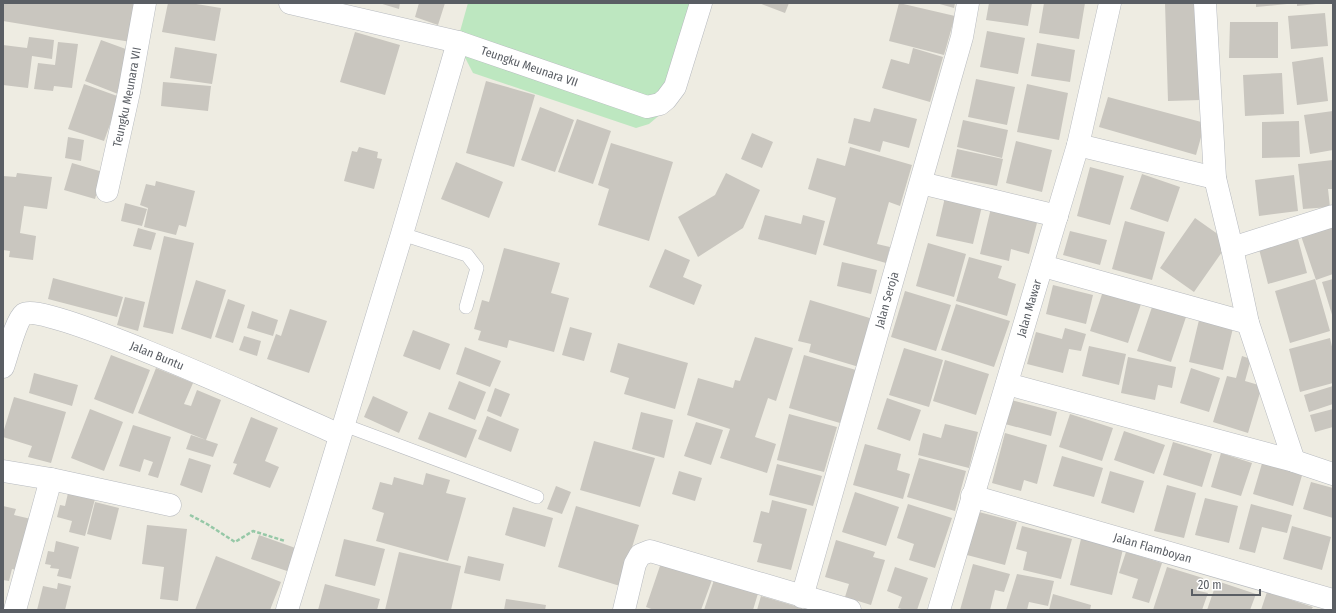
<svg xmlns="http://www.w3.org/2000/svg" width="1336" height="613" font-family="'Fira Sans Condensed',sans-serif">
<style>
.green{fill:#bde7c0}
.building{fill:#c9c6bf}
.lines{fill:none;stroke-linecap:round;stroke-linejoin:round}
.lane-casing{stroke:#b7babf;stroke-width:14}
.street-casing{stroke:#b7babf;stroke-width:23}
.path{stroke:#96c8a7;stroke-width:2.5;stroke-dasharray:4 2;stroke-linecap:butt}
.lane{stroke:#fff;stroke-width:13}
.street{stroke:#fff;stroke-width:22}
.labels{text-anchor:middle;stroke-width:3;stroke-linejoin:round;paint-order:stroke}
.street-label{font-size:12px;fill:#5a5e64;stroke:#fff}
</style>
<rect width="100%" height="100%" fill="#eeece2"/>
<!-- green -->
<path class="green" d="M468,3h227l-33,110 -13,11 -13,4 -163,-55 -16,-31z"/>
<!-- building -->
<path class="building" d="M3,3h135l-7,39 -128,-21z
M168,3h22l31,5 -6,33 -53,-9z
M379,3h21l-1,6z
M419,3h26l-7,22 -23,-8z
M759,3h30l-4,10z
M899,3l56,13 -11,39 -55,-14z
M936,3h19l-1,5z
M989,3h43l-4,23 -42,-6z
M1044,3h41l-6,36 -40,-6z
M1165,3h34l2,97 -33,1z
M1256,3h31v1l-31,3z
M1297,3h19v1l-19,2z
M1325,13l3,33 -37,3 -3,-33z
M1230,22h48v36h-49z
M987,31l38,7 -7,36 -38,-7z
M355,32l45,13 -15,50 -45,-13z
M29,37l25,3 -2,19 -20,-3 -4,32 -25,-3v-40l24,3z
M101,40l33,12 -16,42 -33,-13z
M58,42l20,2 -6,44 -18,-2 -1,5 -19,-2 4,-26 17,2z
M1037,43l38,7 -5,32 -39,-6z
M175,47l42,7 -5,30 -42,-6z
M913,48l30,9 -13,45 -48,-14 9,-29 18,5z
M1323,57l5,44 -31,4 -5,-43z
M1282,73l2,41 -39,2 -2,-41z
M976,79l39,8 -8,38 -39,-8z
M486,81l49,14 -21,72 -48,-14z
M163,82l48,4 -3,25 -47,-5z
M84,84l36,13 -16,44 -36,-12z
M1027,84l41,9 -9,47 -42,-8z
M1108,97l97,26 -9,32 -97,-28z
M540,107l34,13 -19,52 -34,-12z
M874,108l43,11 -8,29 -26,-7 -3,11 -32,-9 6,-25 16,4z
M1333,111v39l-23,4 -6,-39z
M577,119l34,12 -18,53 -35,-12z
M963,120l45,10 -6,28 -45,-11z
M1299,121l1,36 -38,1v-36z
M752,133l21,9 -11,26 -21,-9z
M68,137l16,3 -3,21 -16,-3z
M1016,141l36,9 -10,42 -36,-9z
M611,143l62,19 -24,79 -51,-16 11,-36 -11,-4z
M359,147l19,5 -1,6 5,1 -8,30 -30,-8 8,-30 5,1z
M850,147l62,18 -12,41 -11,-4 -12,42 13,3 -4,16 -63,-18 13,-47 -28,-9 9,-31 28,8z
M957,149l46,10 -6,27 -46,-9z
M1333,160v29h-5l2,18 -27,2 -5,-45z
M456,162l47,20 -14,36 -48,-19z
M72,163l31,9 -8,27 -31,-9z
M1090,167l34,9 -14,49 -33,-9z
M17,173l35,4 -5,32 -23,-3 -4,27 16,3 -3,24 -24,-3 1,-6 -7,-1v-74l13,1z
M726,173l34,17 -17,38 -45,29 -20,-40 37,-22z
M1142,174l38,13 -12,35 -38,-13z
M1294,175l4,36 -39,5 -4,-36z
M156,181l39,10 -9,36 -7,-2 -3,10 -32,-8 4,-19 -8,-3 6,-21 9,2z
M946,193l37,9 -10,42 -37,-8z
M125,203l22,6 -5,17 -21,-5z
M991,208l47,11 -9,35 -18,-5 -2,12 -29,-7z
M765,215l36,9 2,-9 22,6 -9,34 -58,-16z
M1195,218l34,24 -35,50 -34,-24z
M1125,221l40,11 -13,48 -40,-11z
M1333,222v52l-17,6 -16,-47z
M138,228l18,5 -5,17 -18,-4z
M1070,231l37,9 -7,25 -37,-10z
M164,236l30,7 -21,91 -30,-7z
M1298,239l9,34 -39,11 -9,-35z
M928,243l38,11 -12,43 -38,-11z
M504,248l56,15 -9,30 18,5 -15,54 -45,-12 -2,8 -29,-8 3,-9 -7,-2 8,-29 7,2z
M665,249l25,11 -7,17 19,8 -8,20 -45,-18z
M969,257l33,9 -4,12 18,6 -9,32 -51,-15z
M842,262l35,8 -6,24 -34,-8z
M53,278l70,19 -6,20 -69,-18z
M1315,279l15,52 -40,12 -15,-52z
M1333,279v39l-11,-36z
M196,280l30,10 -15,49 -30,-10z
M1053,285l40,10 -7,29 -40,-10z
M905,291l46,14 -15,46 -45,-14z
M1103,291l38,13 -13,39 -38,-12z
M125,297l20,5 -7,29 -21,-6z
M228,299l17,6 -12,38 -18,-6z
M810,300l63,19 -14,48 -50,-15 2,-8 -13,-3z
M956,304l54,17 -16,46 -53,-17z
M1152,307l34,10 -15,45 -34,-11z
M290,309l37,12 -18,52 -42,-14 9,-25 5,2z
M252,311l26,9 -5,16 -26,-8z
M1199,320l34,8 -10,42 -34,-8z
M570,327l22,6 -8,28 -22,-6z
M1065,328l21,6 -5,17 -12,-2 -6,24 -36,-9 9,-32 26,7z
M413,330l37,14 -10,26 -37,-14z
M244,336l17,5 -4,15 -18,-6z
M755,337l38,11 -17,53 -8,-3 -13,39 21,7 -9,29 -47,-15 10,-29 -43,-14 11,-37 35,10 2,-8 5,1z
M1330,338l3,13v32l-33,9 -11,-43z
M618,343l70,20 -13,46 -51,-15 5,-16 -19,-6z
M1089,346l37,8 -7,31 -37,-9z
M465,347l36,14 -11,26 -34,-13z
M904,348l39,12 -14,47 -40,-12z
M111,355l39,15 -17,44 -39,-15z
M804,355l52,15 -16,53 -51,-15z
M1242,356l9,3 -6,22 17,5 -14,47 -35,-11 14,-46 9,2z
M1128,357l48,10 -4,21 -14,-3 -3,15 -34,-7z
M945,360l44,14 -13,41 -43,-14z
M156,368l37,15 -9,21 7,2 6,-16 24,10 -15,40 -68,-27z
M1191,368l29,10 -11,34 -29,-9z
M34,373l44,12 -6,21 -43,-13z
M459,381l27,11 -11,28 -27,-11z
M1333,386v18l-24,8 -5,-17z
M495,388l15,6 -9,23 -14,-6z
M373,396l35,16 -9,21 -35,-16z
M14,397l52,15 -15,51 -23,-6 4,-11 -29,-9v-4z
M887,398l34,12 -11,31 -33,-12z
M1011,400l46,12 -6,24 -46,-12z
M90,409l33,13 -19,49 -33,-13z
M1333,409v18l-18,5 -5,-17z
M429,412l48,18 -11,28 -48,-19z
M641,412l32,8 -9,38 -32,-9z
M789,414l48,13 -13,45 -47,-12z
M1070,414l43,14 -11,33 -43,-14z
M487,416l32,13 -8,23 -33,-13z
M251,417l27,11 -13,33 14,6 -9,21 -37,-14 4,-10 -4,-1z
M696,422l27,8 -12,35 -27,-9z
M945,424l33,8 -9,36 -51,-13 5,-22 18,5z
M133,425l38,12 -13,41 -10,-3 5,-13 -9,-3 -4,13 -21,-6z
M1124,431l41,14 -11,29 -40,-14z
M1005,433l42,12 -10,39 -13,-4 -3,11 -29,-8z
M191,435l27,9 -5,13 -27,-8z
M594,441l61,17 -15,49 -60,-17z
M1173,442l39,12 -10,33 -39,-12z
M865,444l36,10 -4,16 13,4 -7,25 -50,-14z
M1221,453l31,10 -11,33 -30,-9z
M1062,456l41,12 -9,29 -41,-11z
M189,458l22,7 -9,28 -22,-8z
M919,458l47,13 -11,40 -48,-14z
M1263,460l40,12 -10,34 -40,-12z
M777,464l45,12 -9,30 -44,-11z
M679,471l23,7 -7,23 -23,-7z
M1110,471l34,10 -10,32 -33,-10z
M426,473l24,7 -4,13 20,5 -18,63 -72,-20 8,-28 -12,-4 8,-27 12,3 2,-8 29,8z
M1311,482l22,6v30l-30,-9z
M1167,485l29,8 -12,45 -30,-7z
M556,486l15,6 -9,22 -15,-5z
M855,492l44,15 -13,39 -44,-14z
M68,493l27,6 -10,37 -16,-4 3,-11 -15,-4 3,-12 5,1z
M1205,498l33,8 -9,37 -34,-8z
M772,500l35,9 -16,61 -34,-8 5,-18 -9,-2 8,-31 8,2z
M95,502l24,6 -8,32 -24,-6z
M908,504l44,14 -17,50 -26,-8 5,-16 -17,-6z
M1251,504l41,11 -5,18 -25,-6 -7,26 -16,-4z
M3,506l13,3 -2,6 17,4 -11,52 -8,-2 -3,12 -6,-1z
M576,506l63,19 -19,61 -62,-19z
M513,507l40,11 -8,29 -40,-12z
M979,512l38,10 -12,43 -38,-10z
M147,525l40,4 -9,72 -18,-2 4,-32 -22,-3z
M1022,526l50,13 -11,40 -38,-9 4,-18 -11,-3z
M1292,526l39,11 -9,33 -39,-11z
M259,535l42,15 -8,23 -42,-14z
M344,539l41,10 -10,37 -40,-10z
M1081,539l42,10 -11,46 -42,-10z
M836,540l39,12 -2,5 12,3 -14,45 -26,-8 4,-13 -24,-7z
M56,541l23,6 -8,32 -14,-3 2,-7 -9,-1 1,-3 -6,-1 3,-13 6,1z
M399,552l62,14 -10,44h-66z
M1126,552l36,11 -13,40 -17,-5 6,-19 -19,-6z
M216,556l65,26 -11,28h-75z
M468,556l36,8 -4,17 -36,-8z
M661,563l51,17 -11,30h-47l-8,-3z
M973,564l37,10 -6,18 -9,-2 -5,20h-30z
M895,567l33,11 -11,32h-12l-7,-2 4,-11 -15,-6z
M1167,567l36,11 -4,13 9,2 -6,17h-49z
M1017,574l37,7 -6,25 -19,-4 -2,8h-21z
M715,577l44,13 -6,20h-49z
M1217,581l39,13 -6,16h-43z
M58,583l13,3 -6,24h-28l6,-24 14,3z
M325,584l55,15 -3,11h-59z
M1267,592l46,15 -2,3h-50z
M1053,594l38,11 -1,5h-41z
M761,596l41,12v2h-45z
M506,599l40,6 -1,5h-41z"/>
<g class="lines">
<defs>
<path id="lane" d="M402,234l65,21 10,13 -11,39
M344,425l193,72"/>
<g id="street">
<path id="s1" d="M290,3l168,39 189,65 13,-3 6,-5 9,-12 26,-84"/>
<path d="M1205,3l10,175 17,70 16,75 46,138"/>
<path d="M1078,145l137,33"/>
<path d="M921,183l136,33"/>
<path id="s2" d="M107,191l22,-99 16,-89"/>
<path d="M1232,248l101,-32"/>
<path d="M1043,266l205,57"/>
<path id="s3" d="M3,367c4,-11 13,-47 21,-53 20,-14 279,105 316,121"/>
<path d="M1007,384l287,77 39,13"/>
<path d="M3,471l48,8 119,26"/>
<path id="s4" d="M972,496l361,104"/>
<path id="s5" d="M802,597l160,-560 6,-34"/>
<path d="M15,610l36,-131"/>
<path d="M287,610l115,-376 56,-192"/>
<path d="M624,610l11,-46 5,-9 10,-4 200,59"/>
<path id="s6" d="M939,610l139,-465 32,-142"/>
</g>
</defs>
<!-- lane casing -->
<use href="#lane" class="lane-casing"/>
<!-- street casing -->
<use href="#street" class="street-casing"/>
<!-- path -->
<path class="path" d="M190,515l17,9 28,18 18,-11 32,10"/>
<!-- lane -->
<use href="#lane" class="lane"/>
<!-- street -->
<use href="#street" class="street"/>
</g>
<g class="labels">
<!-- street labels -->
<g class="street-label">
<text dy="4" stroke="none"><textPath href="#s1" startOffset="248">Teungku Meunara VII</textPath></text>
<text dy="4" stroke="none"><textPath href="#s2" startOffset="96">Teungku Meunara VII</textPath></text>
<text dy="4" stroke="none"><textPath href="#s5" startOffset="309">Jalan Seroja</textPath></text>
<text dy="4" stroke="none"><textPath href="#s6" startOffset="315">Jalan Mawar</textPath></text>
<text dy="4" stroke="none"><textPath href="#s3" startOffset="198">Jalan Buntu</textPath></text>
<text dy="4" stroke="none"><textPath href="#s4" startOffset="188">Jalan Flamboyan</textPath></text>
</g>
</g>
<!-- border -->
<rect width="1336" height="613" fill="none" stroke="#5a5e64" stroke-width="8"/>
<!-- scale -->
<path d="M1192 589v6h68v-6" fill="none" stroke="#5a5e64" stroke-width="2"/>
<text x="1198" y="589" font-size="12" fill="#5a5e64" stroke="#ffffff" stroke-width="3" paint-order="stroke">20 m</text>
</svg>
